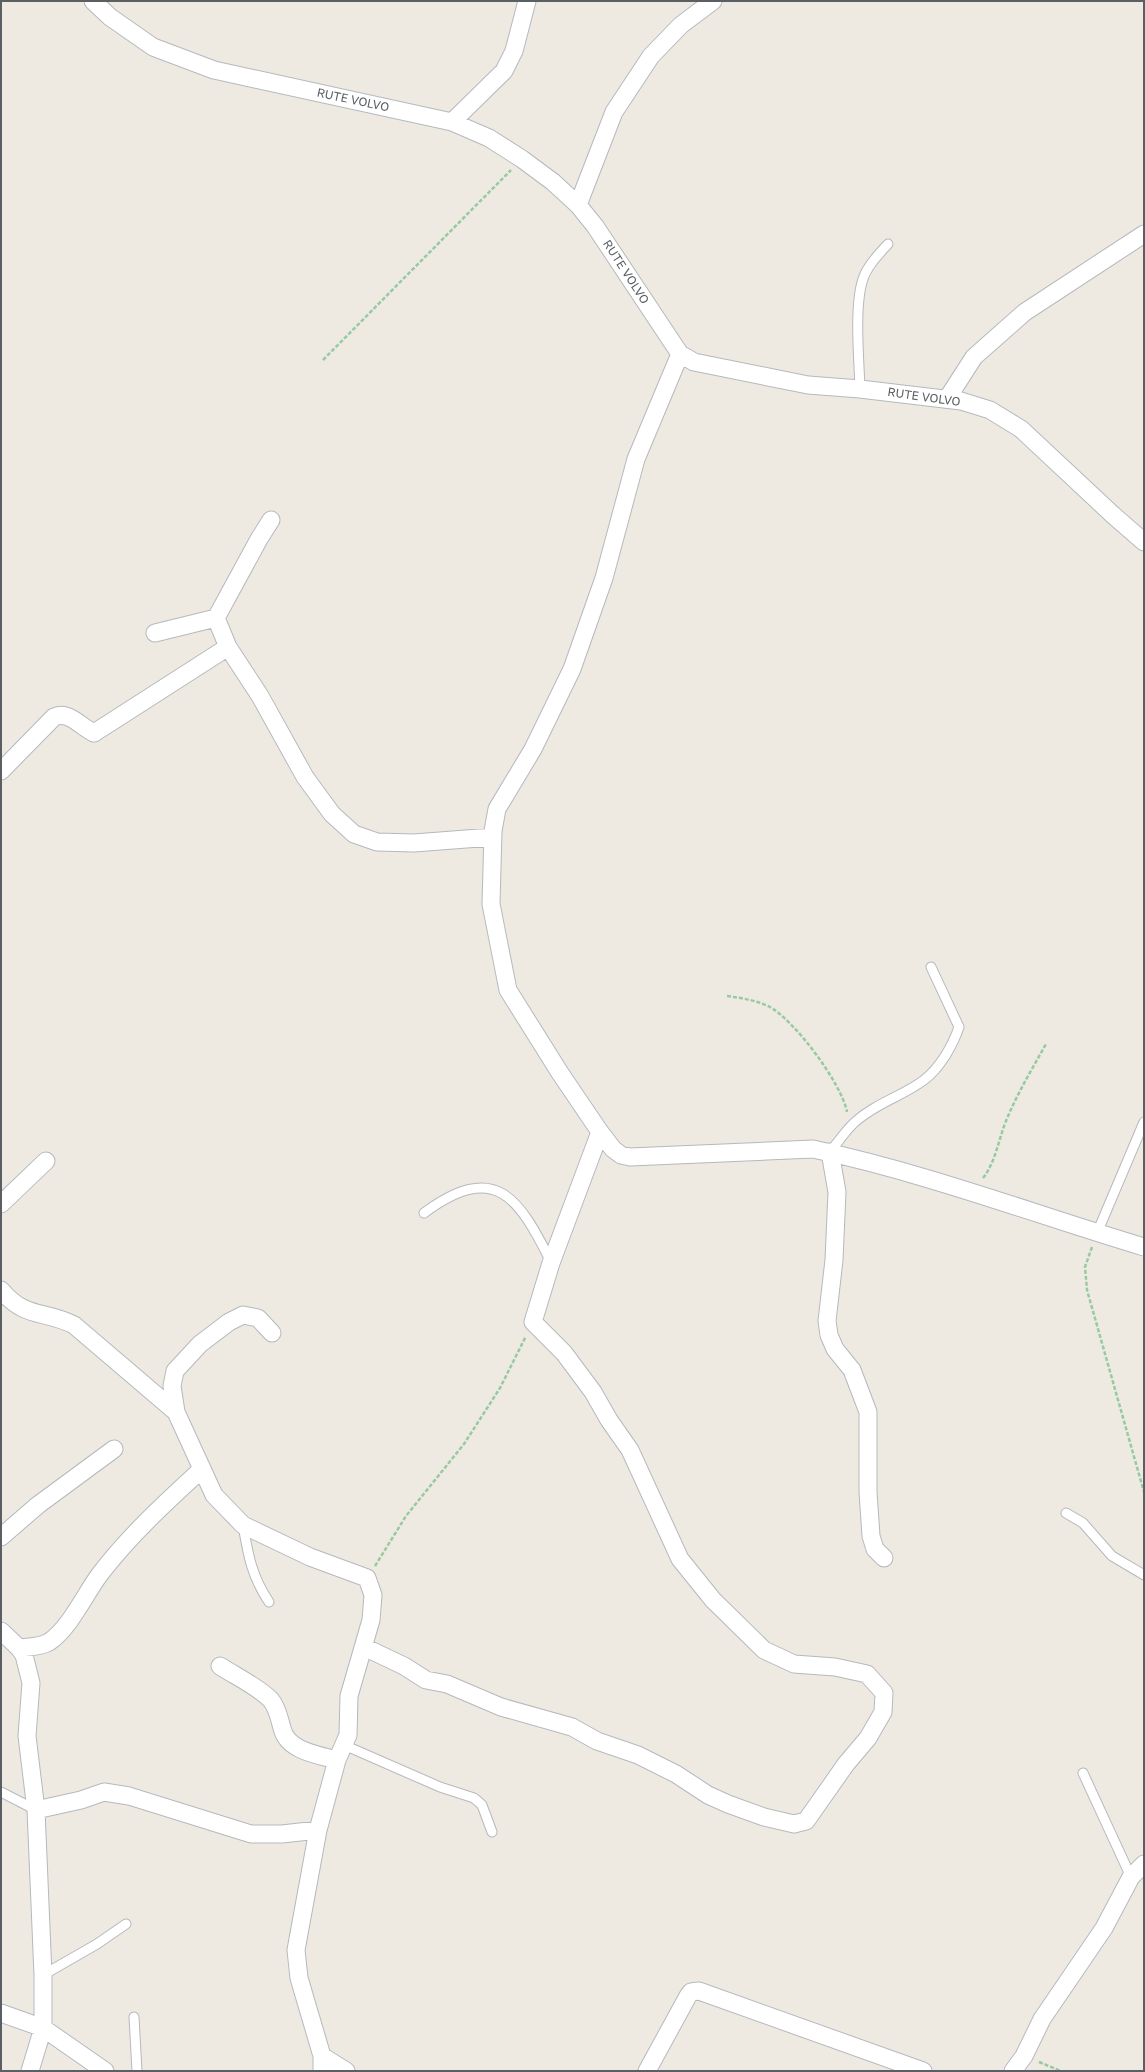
<svg xmlns="http://www.w3.org/2000/svg" width="1145" height="2072" font-family="'Golos Text',sans-serif">
<style>
.lines{fill:none;stroke-linecap:round;stroke-linejoin:round}
.service-casing{stroke:#b5b9bd;stroke-width:11}
.minor-casing{stroke:#b5b9bd;stroke-width:19}
.path{stroke:#97caa0;stroke-width:2.5;stroke-dasharray:4 2;stroke-linecap:butt}
.service{stroke:#fff;stroke-width:9}
.minor{stroke:#fff;stroke-width:17}
.labels{text-anchor:middle;stroke-width:3;stroke-linejoin:round;paint-order:stroke}
.street-label{font-size:12px;fill:#5a5f63;stroke:#fff}
</style>
<rect width="100%" height="100%" fill="#eeeae2"/>
<g class="lines">
<defs>
<path id="service" d="M860,389c-1,-30 -6,-84 3,-110 4,-13 16,-25 25,-35
M830,1152c8,-10 16,-22 25,-30 21,-19 48,-26 69,-42 16,-12 29,-35 35,-53l-28,-60
M424,1213c71,-52 94,-17 127,49
M1097,1233l47,-111
M1066,1513l17,10 29,33 32,19
M243,1525c5,30 9,52 26,77
M344,1745l96,42 34,11 8,7 10,27
M1083,1773l48,104
M1,1792l35,18
M43,1975l54,-31 29,-20
M134,2017l3,54"/>
<path id="minor" d="M93,1l17,16 43,30 61,23 238,52 37,16 33,21 31,23 25,23 17,21 85,128 14,8 114,23 52,4 101,12 29,9 31,19 92,86 31,27
M452,122l52,-51 10,-20 13,-50
M578,205l36,-93 37,-56 30,-31 32,-24
M680,354l-44,105 -32,119 -32,91 -39,80 -36,60 -4,22 -2,73 17,86 52,83 40,59 13,17 8,6 9,2 183,-8c113,24 221,65 331,98
M947,399l27,-42 51,-45 119,-78
M216,618l12,29 32,49 45,81 27,37 22,20 23,8 37,1 78,-6
M155,633l61,-15 43,-79 12,-19
M1,771l53,-54c14,-7 27,10 40,16l134,-86
M830,1152l7,40 -3,68 -7,61 2,14 6,14 17,21 16,42v80l3,44 4,13 9,9
M1,1204l45,-43
M1,1290c24,29 43,20 73,35l102,87
M272,1333l-14,-15 -15,-3 -14,7 -29,22 -25,27 -3,15 4,26 38,83 29,30 67,32 57,21 6,17 -2,25 -22,76 -1,39 -11,25 -19,70 -22,120 3,28 23,78v15
M1,1537l37,-32 76,-56
M1,1631l18,17 5,7 7,28 -4,53 9,74 7,165v53l-42,-15
M364,1647l40,19 22,14 21,4 54,23 71,20 25,14 41,14 38,19 32,21 20,9 36,13 30,7 12,-3 40,-57 22,-26 15,-26 1,-19 -17,-19 -32,-7 -41,-3 -30,-14 -51,-50 -33,-41 -50,-109 -21,-30 -16,-28 -29,-39 -31,-31 18,-59 49,-131
M19,1648c9,-1 22,-1 30,-6 21,-14 36,-48 51,-68 30,-39 66,-72 102,-105
M220,1666c17,11 37,20 51,34 7,9 8,18 11,28 5,23 36,27 55,32
M36,1810l45,-10 23,-8 25,4 122,38h31l36,-4
M322,2056l24,15
M30,2071l13,-43 62,43
M647,2071l41,-75 3,-4 8,-1 224,80
M1013,2071l11,-15 18,-37 62,-91 27,-51 13,-13"/>
</defs>
<!-- service casing -->
<use href="#service" class="service-casing"/>
<!-- minor casing -->
<use href="#minor" class="minor-casing"/>
<!-- path -->
<path class="path" d="M323,360l188,-190
M727,996c14,2 28,4 41,10 26,13 74,78 79,106
M983,1178c13,-17 15,-37 23,-57 11,-27 26,-52 40,-77
M1092,1247l-7,20 2,23 57,202
M375,1566l31,-50 58,-72 36,-56 26,-52
M1039,2062l22,9"/>
<!-- service -->
<use href="#service" class="service"/>
<!-- minor -->
<use href="#minor" class="minor"/>
</g>
<g class="labels">
<!-- street labels -->
<g class="street-label">
<text transform="translate(353 100) rotate(12)" y="4">RUTE VOLVO</text>
<text transform="translate(626 272) rotate(57)" y="4">RUTE VOLVO</text>
<text transform="translate(924 397) rotate(8)" y="4">RUTE VOLVO</text>
</g>
</g>
<!-- border -->
<rect width="1145" height="2072" fill="none" stroke="#5a5f63" stroke-width="4"/>
</svg>
